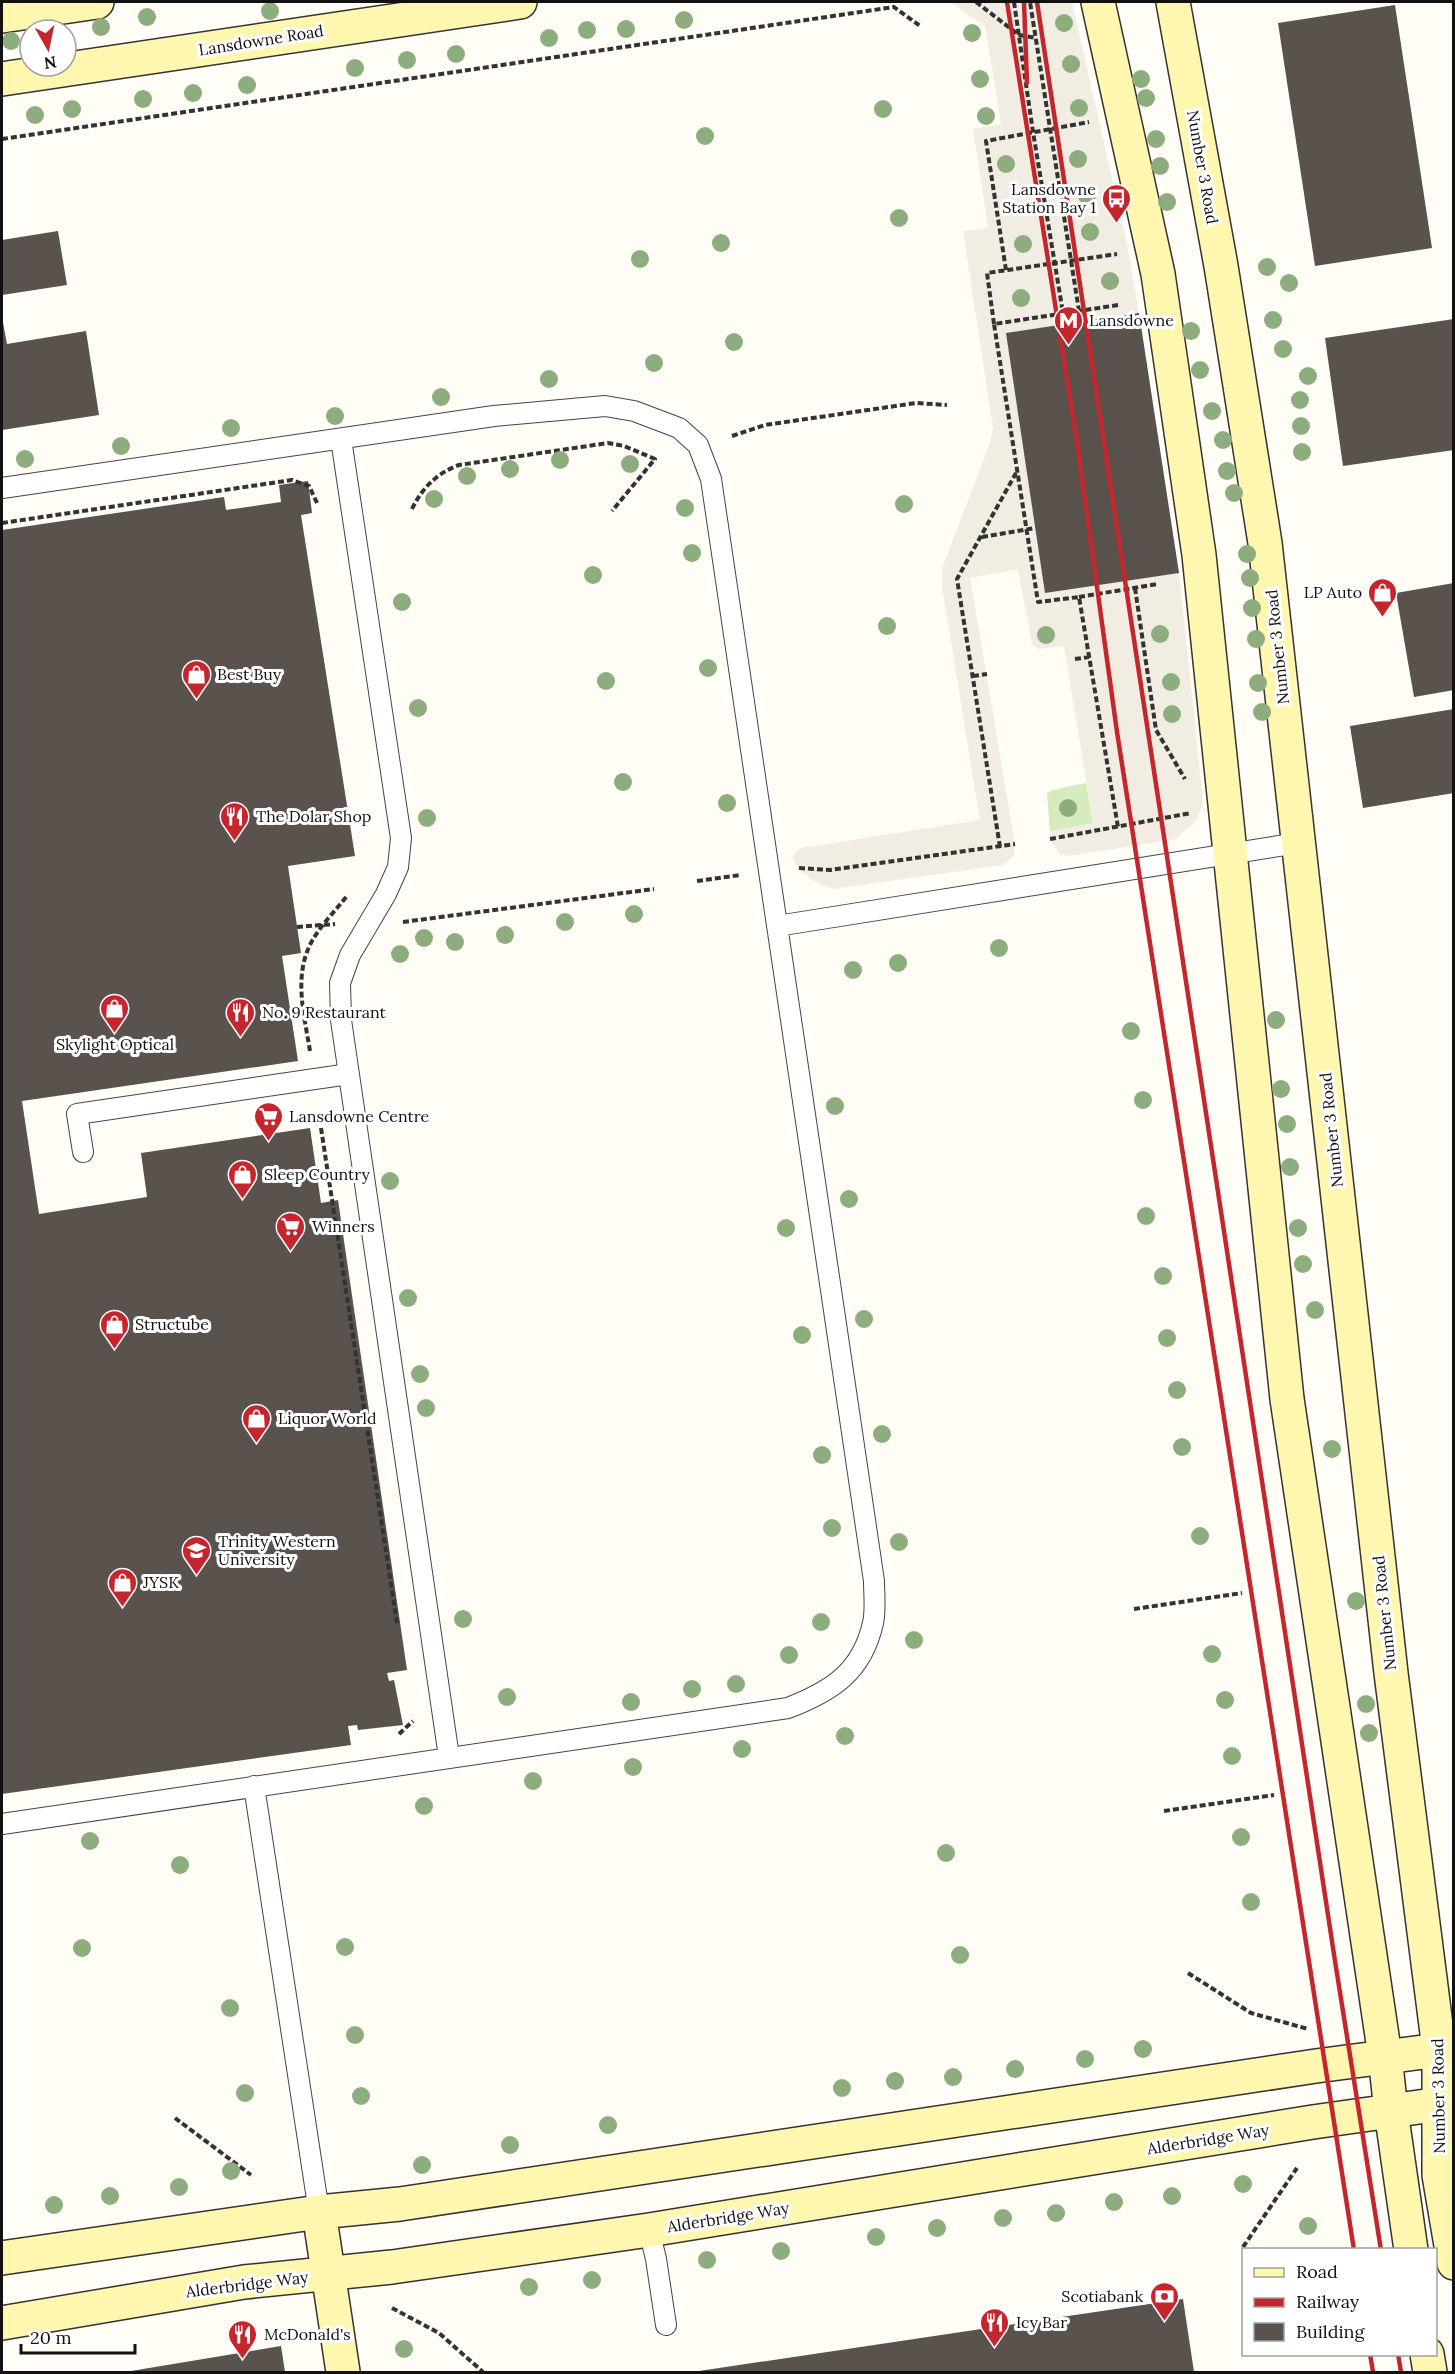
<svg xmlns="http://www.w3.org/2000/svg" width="1455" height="2374" font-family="Lora,serif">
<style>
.green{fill:#d5ebbd}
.plaza{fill:#f1ede2;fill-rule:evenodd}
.building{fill:#5a524d}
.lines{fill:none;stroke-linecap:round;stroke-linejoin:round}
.lane-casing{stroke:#444;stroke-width:22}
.secondary-casing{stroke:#333;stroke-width:36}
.path{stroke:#333;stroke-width:4;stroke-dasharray:6 3;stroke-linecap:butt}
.lane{stroke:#fff;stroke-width:20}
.secondary{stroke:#fff6b0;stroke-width:33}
.rail{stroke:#c4262e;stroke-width:4.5}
.tree{fill:#8dad7f}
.labels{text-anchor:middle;stroke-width:6;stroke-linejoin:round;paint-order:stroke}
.street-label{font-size:16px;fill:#111;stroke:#fff}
.poi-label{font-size:16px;fill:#111;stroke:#fff;text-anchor:start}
</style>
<rect width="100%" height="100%" fill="#fffdf5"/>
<!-- green -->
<path class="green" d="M1086,783l7,41 -43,7 -3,-37 5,-4z"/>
<!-- plaza -->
<path class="plaza" d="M950,2h122l55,242 12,69 40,260 24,229 -6,18 -21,19 -107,17 -9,-2 -10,-15v-8l43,-8 -29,-177 -26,3 -6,-5 -14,-75 -48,9 45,266 -1,11 -11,10 -170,24 -19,-8 -16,-13 -5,-10 4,-7 4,-3 179,-28 -38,-234 1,-20 47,-123 3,-16 -30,-196 22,-2 3,-3 -15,-97 28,-5 -16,-98zM1098,319l21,138 -74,-130z"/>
<!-- building -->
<path class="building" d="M1395,5l37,243 -117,18 -37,-243z
M58,231l9,54 -65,10v-55z
M1139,313l40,260 -134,20 -39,-260z
M2,317l5,27 79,-13 13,84 -97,15z
M1454,319v131l-111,16 -18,-128z
M308,481l4,32 -11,2 54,341 -67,10 13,87 -19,3 16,105 -276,40 17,113 108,-17 -6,-44 169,-25 11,75 17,-3 69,470 -20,3 2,8 5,-1 9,45 -45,5 -1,-5 -9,1 3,19 -349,49v-1264l222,-33 2,13 55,-8 -2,-17z
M1454,583v107l-40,7 -18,-104z
M1454,709v84l-91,15 -13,-82z
M1183,2299l11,73h-495v-1z
M281,2346l4,26h-154v-1z"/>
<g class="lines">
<defs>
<path id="lane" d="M341,439l60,399 -3,29 -12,27 -36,61 -10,28 1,37 108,737
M2,488l492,-72 111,-10 29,5 45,17 19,17 13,34 163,1102c0,13 2,29 -1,42 -11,49 -41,68 -85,85l-786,116
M777,926l521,-83
M83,1152l-6,-38 272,-40
M254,1786l65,426
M649,2230l7,29 10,66"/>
<path id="secondary" d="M1098,2l60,272 41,281 88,844 98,657 6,55 20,139
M1173,2l48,264 44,277 126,1130 48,376v126l15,88
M2,16l95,-14
M2,79l518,-77
M319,2212l24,160
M2,2258l317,-46 81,-8 916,-138 138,-18
M2,2323l242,-41 148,-15 257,-37 664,-108 141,-20
M1427,2354l3,18"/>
</defs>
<!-- lane casing -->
<use href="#lane" class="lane-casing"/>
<!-- secondary casing -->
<use href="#secondary" class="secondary-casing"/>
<!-- path -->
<path class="path" d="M976,2l43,33 17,3
M1014,2l19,130 30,181 10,10 6,-12 -49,-309
M2,139l892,-132 26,19
M1006,270l-20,-129 103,-19
M1118,305l-124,19 44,278 41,-5 39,230
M994,324l-7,-51 130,-19
M732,436l33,-11 151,-22 31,2
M412,509c10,-21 25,-36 47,-44l149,-22 16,3 31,13 -43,52
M2,523l290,-43 17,6 9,19
M982,537l53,-9
M1135,588l21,142 29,49
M1079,597l79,-13
M1075,659l14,-2
M973,676l14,-2
M1050,839l141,-26
M1000,847l-43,-268 59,-106
M799,868l31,2 185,-26
M697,881l44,-6
M403,922l251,-33
M297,927l38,-3
M310,1051c-6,-37 -17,-76 2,-110 9,-16 24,-31 35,-45
M321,1128l76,495
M1134,1609l108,-16
M399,1734l14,-13
M1164,1811l110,-16
M1188,1973l63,40 57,16
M175,2118l76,57
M1243,2247l54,-79
M392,2308l47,25 44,39"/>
<!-- lane -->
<use href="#lane" class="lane"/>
<!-- secondary -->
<use href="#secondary" class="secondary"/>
<!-- rail -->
<path class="rail" d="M1007,2l70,440 40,290 237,1518
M1024,2l3,81
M1037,2l298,1959 46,289
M1370,2354l3,18
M1398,2354l3,18"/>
</g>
<!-- trees -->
<g class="tree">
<circle cx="270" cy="11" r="9"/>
<circle cx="147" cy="17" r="9"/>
<circle cx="684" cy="20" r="9"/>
<circle cx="1064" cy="23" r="9"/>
<circle cx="101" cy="27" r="9"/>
<circle cx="626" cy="29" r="9"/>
<circle cx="587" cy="30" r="9"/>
<circle cx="972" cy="33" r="9"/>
<circle cx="549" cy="38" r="9"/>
<circle cx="11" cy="41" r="9"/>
<circle cx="456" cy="54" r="9"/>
<circle cx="407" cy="60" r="9"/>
<circle cx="1071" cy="64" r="9"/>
<circle cx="355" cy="68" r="9"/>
<circle cx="980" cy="79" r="9"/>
<circle cx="1141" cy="79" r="9"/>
<circle cx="247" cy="85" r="9"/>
<circle cx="193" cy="93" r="9"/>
<circle cx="1146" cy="98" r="9"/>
<circle cx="143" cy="99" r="9"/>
<circle cx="1079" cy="108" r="9"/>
<circle cx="72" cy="109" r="9"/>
<circle cx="883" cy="109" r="9"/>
<circle cx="35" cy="115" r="9"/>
<circle cx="986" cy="116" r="9"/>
<circle cx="705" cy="136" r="9"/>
<circle cx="1156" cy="139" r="9"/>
<circle cx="1078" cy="159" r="9"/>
<circle cx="1006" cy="164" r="9"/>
<circle cx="1160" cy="166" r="9"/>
<circle cx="1087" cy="196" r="9"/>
<circle cx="1167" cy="202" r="9"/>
<circle cx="899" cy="218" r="9"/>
<circle cx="1090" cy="232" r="9"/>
<circle cx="721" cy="243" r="9"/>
<circle cx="1023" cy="244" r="9"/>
<circle cx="640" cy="259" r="9"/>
<circle cx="1267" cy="267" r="9"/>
<circle cx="1110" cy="281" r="9"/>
<circle cx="1289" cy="283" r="9"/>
<circle cx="1021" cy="298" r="9"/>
<circle cx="1273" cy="320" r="9"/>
<circle cx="1191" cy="331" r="9"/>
<circle cx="734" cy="342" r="9"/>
<circle cx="1283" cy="349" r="9"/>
<circle cx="654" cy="363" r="9"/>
<circle cx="1200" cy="370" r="9"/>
<circle cx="1308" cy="376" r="9"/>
<circle cx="549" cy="379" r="9"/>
<circle cx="441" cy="397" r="9"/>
<circle cx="1300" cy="400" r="9"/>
<circle cx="1212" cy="411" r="9"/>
<circle cx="335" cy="416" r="9"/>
<circle cx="1301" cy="426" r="9"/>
<circle cx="231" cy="428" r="9"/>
<circle cx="1223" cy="440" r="9"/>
<circle cx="121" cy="446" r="9"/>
<circle cx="1302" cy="452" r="9"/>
<circle cx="25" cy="459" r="9"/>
<circle cx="560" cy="460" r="9"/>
<circle cx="630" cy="464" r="9"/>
<circle cx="510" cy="469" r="9"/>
<circle cx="1227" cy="471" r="9"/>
<circle cx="467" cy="476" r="9"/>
<circle cx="1234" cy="493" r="9"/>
<circle cx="434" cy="499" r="9"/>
<circle cx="904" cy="504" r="9"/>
<circle cx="685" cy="508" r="9"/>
<circle cx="692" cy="553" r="9"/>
<circle cx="1247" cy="554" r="9"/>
<circle cx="593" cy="575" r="9"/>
<circle cx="1250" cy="578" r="9"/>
<circle cx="402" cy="602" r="9"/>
<circle cx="1252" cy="608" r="9"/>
<circle cx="887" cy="626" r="9"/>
<circle cx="1160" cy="634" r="9"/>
<circle cx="1046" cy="635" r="9"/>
<circle cx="1256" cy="639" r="9"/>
<circle cx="708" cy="668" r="9"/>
<circle cx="606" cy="681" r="9"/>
<circle cx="1171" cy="682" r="9"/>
<circle cx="1258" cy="683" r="9"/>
<circle cx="418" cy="708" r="9"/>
<circle cx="1262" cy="712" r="9"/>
<circle cx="1172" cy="714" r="9"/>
<circle cx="623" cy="782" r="9"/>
<circle cx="727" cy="803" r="9"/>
<circle cx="1068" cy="808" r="9"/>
<circle cx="427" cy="818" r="9"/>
<circle cx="634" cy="914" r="9"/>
<circle cx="565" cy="922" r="9"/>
<circle cx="505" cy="935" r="9"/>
<circle cx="424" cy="938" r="9"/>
<circle cx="455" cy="942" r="9"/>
<circle cx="999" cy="948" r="9"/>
<circle cx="400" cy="954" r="9"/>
<circle cx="898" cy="963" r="9"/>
<circle cx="853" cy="970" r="9"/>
<circle cx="1276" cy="1020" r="9"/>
<circle cx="1131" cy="1031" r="9"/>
<circle cx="1281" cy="1089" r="9"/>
<circle cx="1143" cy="1100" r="9"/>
<circle cx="835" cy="1106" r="9"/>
<circle cx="1287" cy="1124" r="9"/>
<circle cx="1290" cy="1167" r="9"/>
<circle cx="390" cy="1181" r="9"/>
<circle cx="849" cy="1199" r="9"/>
<circle cx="1146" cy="1216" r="9"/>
<circle cx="786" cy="1228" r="9"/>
<circle cx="1298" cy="1228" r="9"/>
<circle cx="1303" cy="1264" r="9"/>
<circle cx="1163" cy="1276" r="9"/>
<circle cx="408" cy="1298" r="9"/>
<circle cx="1315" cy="1310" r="9"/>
<circle cx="864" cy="1319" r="9"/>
<circle cx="802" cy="1335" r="9"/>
<circle cx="1167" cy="1338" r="9"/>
<circle cx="420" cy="1374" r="9"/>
<circle cx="1177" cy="1390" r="9"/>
<circle cx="426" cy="1408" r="9"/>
<circle cx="882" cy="1434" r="9"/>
<circle cx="1182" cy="1447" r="9"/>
<circle cx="1332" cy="1449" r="9"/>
<circle cx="822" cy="1455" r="9"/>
<circle cx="832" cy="1528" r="9"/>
<circle cx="1200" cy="1536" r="9"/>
<circle cx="899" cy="1542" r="9"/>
<circle cx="1356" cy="1601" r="9"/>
<circle cx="463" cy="1619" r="9"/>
<circle cx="821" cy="1622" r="9"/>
<circle cx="914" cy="1640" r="9"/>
<circle cx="1212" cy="1654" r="9"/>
<circle cx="789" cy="1655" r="9"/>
<circle cx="736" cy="1684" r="9"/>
<circle cx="692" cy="1689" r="9"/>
<circle cx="507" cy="1697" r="9"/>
<circle cx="1225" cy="1700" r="9"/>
<circle cx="631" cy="1702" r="9"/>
<circle cx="1366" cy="1704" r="9"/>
<circle cx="1369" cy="1733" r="9"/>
<circle cx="845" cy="1736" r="9"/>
<circle cx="742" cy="1749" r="9"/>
<circle cx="1232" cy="1756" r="9"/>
<circle cx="633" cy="1767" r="9"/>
<circle cx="533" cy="1781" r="9"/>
<circle cx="424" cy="1806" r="9"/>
<circle cx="1241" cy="1837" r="9"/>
<circle cx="90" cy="1841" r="9"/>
<circle cx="946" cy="1853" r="9"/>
<circle cx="180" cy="1865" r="9"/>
<circle cx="1251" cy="1902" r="9"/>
<circle cx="345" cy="1947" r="9"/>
<circle cx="82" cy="1948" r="9"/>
<circle cx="960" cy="1955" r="9"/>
<circle cx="230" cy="2008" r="9"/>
<circle cx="355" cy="2035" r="9"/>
<circle cx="1143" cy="2049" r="9"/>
<circle cx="1085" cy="2059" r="9"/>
<circle cx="1015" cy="2069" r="9"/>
<circle cx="953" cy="2077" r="9"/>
<circle cx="895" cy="2081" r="9"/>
<circle cx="842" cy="2088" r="9"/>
<circle cx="245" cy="2093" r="9"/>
<circle cx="361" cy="2096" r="9"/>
<circle cx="608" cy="2125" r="9"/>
<circle cx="510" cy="2145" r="9"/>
<circle cx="422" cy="2165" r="9"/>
<circle cx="231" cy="2171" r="9"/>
<circle cx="1243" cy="2184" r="9"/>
<circle cx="179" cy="2187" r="9"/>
<circle cx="110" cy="2196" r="9"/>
<circle cx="1172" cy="2196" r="9"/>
<circle cx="1114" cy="2202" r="9"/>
<circle cx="54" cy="2205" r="9"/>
<circle cx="1056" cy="2213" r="9"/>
<circle cx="1003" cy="2218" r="9"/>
<circle cx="1308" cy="2226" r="9"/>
<circle cx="937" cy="2228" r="9"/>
<circle cx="876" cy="2237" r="9"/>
<circle cx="781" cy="2251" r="9"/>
<circle cx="707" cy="2260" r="9"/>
<circle cx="592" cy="2280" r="9"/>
<circle cx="529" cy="2287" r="9"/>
<circle cx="404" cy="2349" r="9"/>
</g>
<!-- icons -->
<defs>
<symbol id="bus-pin" viewBox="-11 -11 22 30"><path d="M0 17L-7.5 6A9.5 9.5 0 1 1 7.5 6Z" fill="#c4262e" stroke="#fff"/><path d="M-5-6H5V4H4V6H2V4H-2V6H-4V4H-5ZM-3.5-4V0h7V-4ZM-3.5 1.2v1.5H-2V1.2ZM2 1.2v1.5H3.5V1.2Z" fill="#fff"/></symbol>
<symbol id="metro-pin" viewBox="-11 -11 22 30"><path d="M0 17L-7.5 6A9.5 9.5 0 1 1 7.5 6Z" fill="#c4262e" stroke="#fff"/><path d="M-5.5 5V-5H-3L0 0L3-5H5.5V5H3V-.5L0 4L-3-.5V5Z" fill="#fff"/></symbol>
<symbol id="shop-pin" viewBox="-11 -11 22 30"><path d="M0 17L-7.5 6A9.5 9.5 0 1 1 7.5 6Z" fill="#c4262e" stroke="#fff"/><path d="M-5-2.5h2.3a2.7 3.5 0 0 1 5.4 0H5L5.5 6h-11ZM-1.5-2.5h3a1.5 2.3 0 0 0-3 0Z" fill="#fff"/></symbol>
<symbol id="restaurant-pin" viewBox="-11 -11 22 30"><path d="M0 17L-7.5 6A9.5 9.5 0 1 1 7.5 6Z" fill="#c4262e" stroke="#fff"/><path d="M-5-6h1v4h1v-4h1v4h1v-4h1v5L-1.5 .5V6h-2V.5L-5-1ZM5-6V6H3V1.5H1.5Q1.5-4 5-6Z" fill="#fff"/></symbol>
<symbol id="supermarket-pin" viewBox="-11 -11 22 30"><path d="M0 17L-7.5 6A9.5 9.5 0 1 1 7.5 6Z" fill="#c4262e" stroke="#fff"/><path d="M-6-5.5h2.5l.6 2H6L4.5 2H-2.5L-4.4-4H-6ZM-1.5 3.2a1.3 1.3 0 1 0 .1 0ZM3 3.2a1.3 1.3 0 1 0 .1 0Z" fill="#fff"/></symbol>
<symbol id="university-pin" viewBox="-11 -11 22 30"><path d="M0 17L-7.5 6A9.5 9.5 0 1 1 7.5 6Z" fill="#c4262e" stroke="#fff"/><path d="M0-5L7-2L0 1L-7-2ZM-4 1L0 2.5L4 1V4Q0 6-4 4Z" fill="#fff"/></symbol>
<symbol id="bank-pin" viewBox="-11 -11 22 30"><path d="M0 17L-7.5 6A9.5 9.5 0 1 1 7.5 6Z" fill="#c4262e" stroke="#fff"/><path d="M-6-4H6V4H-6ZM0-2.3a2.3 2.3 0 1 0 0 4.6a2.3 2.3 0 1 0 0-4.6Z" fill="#fff"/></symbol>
</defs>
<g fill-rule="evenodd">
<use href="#bus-pin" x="1100" y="182" width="33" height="45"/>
<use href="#metro-pin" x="1052" y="304" width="33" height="45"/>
<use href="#shop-pin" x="1366" y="576" width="33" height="45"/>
<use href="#shop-pin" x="180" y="658" width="33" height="45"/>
<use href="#restaurant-pin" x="218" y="800" width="33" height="45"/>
<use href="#shop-pin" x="98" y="992" width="33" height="45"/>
<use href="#restaurant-pin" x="224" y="996" width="33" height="45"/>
<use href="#supermarket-pin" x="252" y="1100" width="33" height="45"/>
<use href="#shop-pin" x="226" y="1158" width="33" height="45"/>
<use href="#supermarket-pin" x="274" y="1210" width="33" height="45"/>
<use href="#shop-pin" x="98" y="1308" width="33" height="45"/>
<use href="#shop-pin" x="240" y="1402" width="33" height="45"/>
<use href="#university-pin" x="180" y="1534" width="33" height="45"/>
<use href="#shop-pin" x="106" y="1566" width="33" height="45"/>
<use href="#bank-pin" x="1148" y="2280" width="33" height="45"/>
<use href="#restaurant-pin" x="978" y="2306" width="33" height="45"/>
<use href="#restaurant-pin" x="226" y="2318" width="33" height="45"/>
</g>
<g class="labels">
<!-- street labels -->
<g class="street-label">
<text transform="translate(261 40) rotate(-9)" y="6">Lansdowne Road</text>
<text transform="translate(1203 167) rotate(80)" y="6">Number 3 Road</text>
<text transform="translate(1277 647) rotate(-96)" y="6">Number 3 Road</text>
<text transform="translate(1331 1130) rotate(-96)" y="6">Number 3 Road</text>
<text transform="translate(1384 1613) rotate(-96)" y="6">Number 3 Road</text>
<text transform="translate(1438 2096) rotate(-91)" y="6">Number 3 Road</text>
<text transform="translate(1208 2139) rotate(-9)" y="6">Alderbridge Way</text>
<text transform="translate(728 2217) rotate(-9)" y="6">Alderbridge Way</text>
<text transform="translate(247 2284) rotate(-7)" y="6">Alderbridge Way</text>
</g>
<!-- poi labels -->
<g class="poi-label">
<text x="1096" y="195" text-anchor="end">Lansdowne<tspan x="1096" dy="18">Station Bay 1</tspan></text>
<text x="1089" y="326">Lansdowne</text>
<text x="1362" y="598" text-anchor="end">LP Auto</text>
<text x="217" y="680">Best Buy</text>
<text x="256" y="822">The Dolar Shop</text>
<text x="262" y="1018">No. 9 Restaurant</text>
<text x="115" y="1050" text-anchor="middle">Skylight Optical</text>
<text x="289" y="1122">Lansdowne Centre</text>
<text x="264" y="1180">Sleep Country</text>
<text x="312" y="1232">Winners</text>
<text x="135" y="1330">Structube</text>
<text x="278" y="1424">Liquor World</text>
<text x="218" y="1547">Trinity Western<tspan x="218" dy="18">University</tspan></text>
<text x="143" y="1588">JYSK</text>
<text x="1143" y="2302" text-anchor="end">Scotiabank</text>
<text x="1016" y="2328">Icy Bar</text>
<text x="264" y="2340">McDonald's</text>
</g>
</g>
<!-- border -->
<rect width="1455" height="2374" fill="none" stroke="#111111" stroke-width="6"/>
<!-- legend -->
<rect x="1242" y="2248" width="195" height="108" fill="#ffffff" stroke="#a0a0a0" stroke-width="1.5"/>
<rect x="1254" y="2268" width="30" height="9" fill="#fff6b0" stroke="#a0a0a0" stroke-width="1.5"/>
<text x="1296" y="2278" font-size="18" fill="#111111">Road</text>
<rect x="1254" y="2298" width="30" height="9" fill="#c4262e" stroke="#a0a0a0" stroke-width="1.5"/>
<text x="1296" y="2308" font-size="18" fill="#111111">Railway</text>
<rect x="1254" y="2323" width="30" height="18" fill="#5a524d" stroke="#a0a0a0" stroke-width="1.5"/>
<text x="1296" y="2338" font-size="18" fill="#111111">Building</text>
<!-- north arrow -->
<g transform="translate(48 48) rotate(171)"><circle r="28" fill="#ffffff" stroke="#a0a0a0" stroke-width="1.5"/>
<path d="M0-4.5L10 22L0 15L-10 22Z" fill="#c4262e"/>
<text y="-9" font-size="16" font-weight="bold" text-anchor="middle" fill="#111111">N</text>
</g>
<!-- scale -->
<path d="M21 2344v9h114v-9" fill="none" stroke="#111111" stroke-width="3"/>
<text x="30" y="2344" font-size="18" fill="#111111" stroke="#ffffff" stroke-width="4.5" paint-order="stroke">20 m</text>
</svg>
